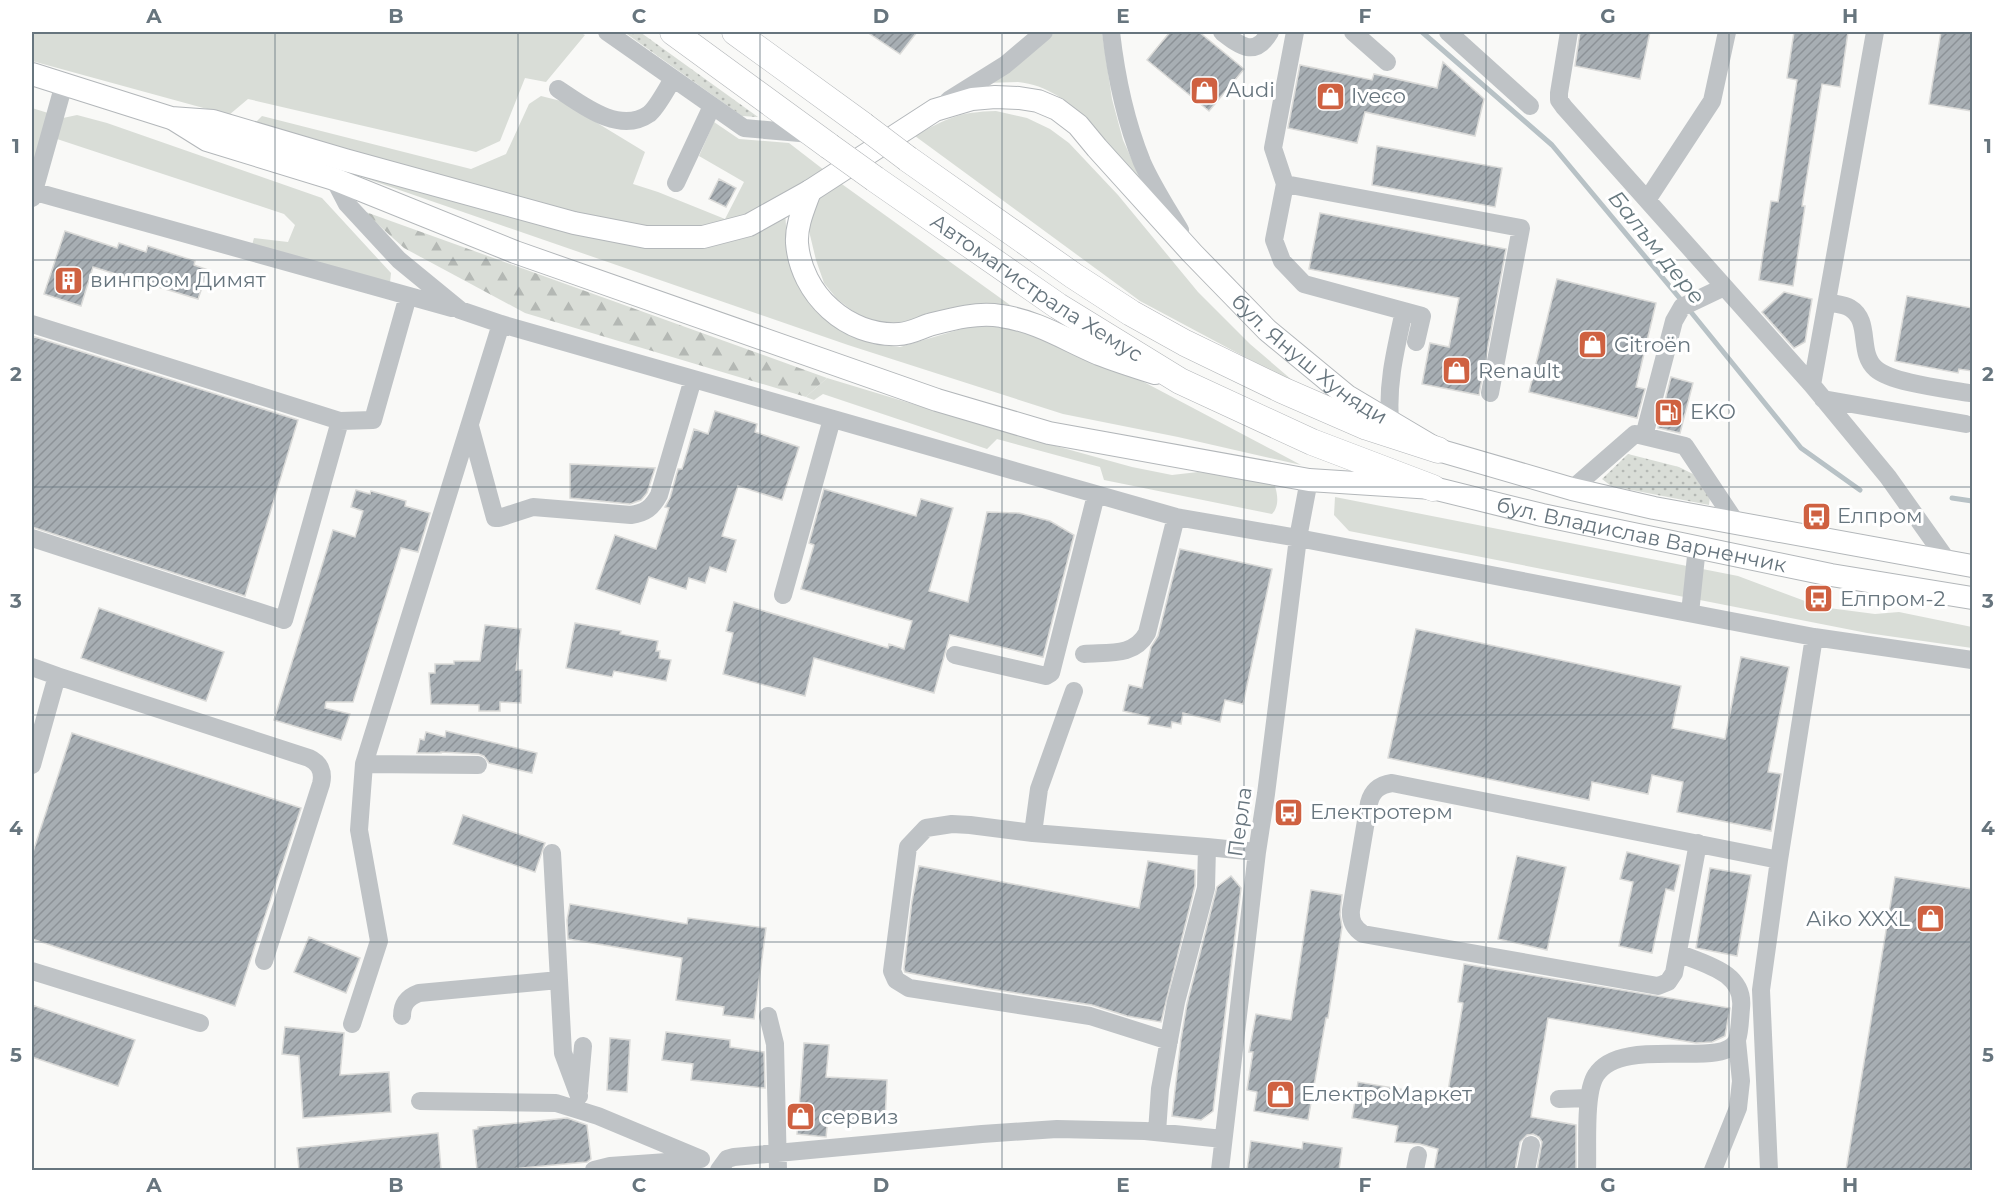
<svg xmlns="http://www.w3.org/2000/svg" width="2004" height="1202" font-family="Montserrat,sans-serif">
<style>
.grass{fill:url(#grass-dots)}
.forest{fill:url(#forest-firs)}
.park{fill:#d9ddd7}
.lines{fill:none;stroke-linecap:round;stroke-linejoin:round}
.stream{stroke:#b8c2c6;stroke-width:5}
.building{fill:url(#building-hatch);stroke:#dbdbd9;stroke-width:1.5}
.major-casing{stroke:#b3b7ba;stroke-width:24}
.highway-casing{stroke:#b3b6b9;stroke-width:27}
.minor{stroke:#bfc3c6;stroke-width:18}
.major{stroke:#fff;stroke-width:22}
.highway{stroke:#fff;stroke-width:26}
.highway-bridge-casing{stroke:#b3b6b9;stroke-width:27;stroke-linecap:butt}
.highway-bridge{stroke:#fff;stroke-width:26}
.grid{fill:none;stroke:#67757e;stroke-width:1.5;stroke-opacity:0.55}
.labels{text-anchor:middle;stroke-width:6;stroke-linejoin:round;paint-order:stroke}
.poi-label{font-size:21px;fill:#67757e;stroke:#fff;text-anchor:start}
.street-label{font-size:21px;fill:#67757e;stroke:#fff}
.water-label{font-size:22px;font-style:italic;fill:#67797f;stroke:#fff}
.neatline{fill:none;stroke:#67757e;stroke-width:2}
.grid-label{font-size:20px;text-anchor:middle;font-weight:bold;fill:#67757e}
</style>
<defs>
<pattern id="grass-dots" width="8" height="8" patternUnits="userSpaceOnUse" patternTransform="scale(1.5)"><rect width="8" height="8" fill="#d9ddd7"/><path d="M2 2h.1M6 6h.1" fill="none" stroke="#b4b8b4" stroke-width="1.8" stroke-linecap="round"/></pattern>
<pattern id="forest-firs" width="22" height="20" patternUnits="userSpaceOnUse" patternTransform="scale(1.5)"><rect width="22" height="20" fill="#d9ddd7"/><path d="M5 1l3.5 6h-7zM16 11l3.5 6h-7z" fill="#b4b8b4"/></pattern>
<pattern id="building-hatch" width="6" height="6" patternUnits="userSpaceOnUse" patternTransform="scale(1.5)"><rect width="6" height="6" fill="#a7aeb3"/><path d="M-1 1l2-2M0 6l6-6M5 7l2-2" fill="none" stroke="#8c9297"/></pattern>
</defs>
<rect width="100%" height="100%" fill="#f9f9f7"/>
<!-- grass -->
<path class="grass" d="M624,32h16l118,85 -16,-1z
M1628,454l51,13 14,7 17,23 -1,8 -98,-19 -9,-7z"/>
<!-- forest -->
<path class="forest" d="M363,211l464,167 -21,19 -281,-84 -121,-65z"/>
<!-- park -->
<path class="park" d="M32,32h547l6,3 -39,47 -21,-4 -25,63 -24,11 -228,-53 -19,16 -197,-54z
M1055,32h47l10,67 11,41 24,53c-33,-40 -72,-106 -129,-111 -11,0 -22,1 -33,1l40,-25z
M541,96l20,5 84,51 -12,32 25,8 67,27 19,-37 -45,-26 15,-34 25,17 50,4 35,27 -76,48 -42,11 -62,2 -390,-107 8,-8 209,53 35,-15 23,-50z
M32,108l16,5 -16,54z
M996,111l31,7 23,11 19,14 49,52 80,97 52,52 49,42 -159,-85 -225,-165c32,-18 44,-24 81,-25z
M77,115l30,8 215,75 69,75 -1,10 -138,-38 2,-7 34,4 7,-17 -11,-11 -227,-75 6,-21z
M330,166l315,80 140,-34 3,41 56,79 30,12 26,3 85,-25 42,9 115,50 159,84 -123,-28 -115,-23 -215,-69z
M839,182l171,123 -28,-1 -74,20 -42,-3 -29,-22 -13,-16 -8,-23 -7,-29 2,-30z
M827,378l175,53 130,36 40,8 26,-3 42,4 35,10c3,10 4,21 -3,28l-168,-34 -4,-13 -103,-28 -10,10 -164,-55 -9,6 -8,-3z
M1335,497l403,79 83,31 54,7 24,-2 73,15v21l-105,-15 -518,-102 -15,-16z"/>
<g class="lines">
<!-- stream -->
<path class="stream" d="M1422,32l130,113 130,156 119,147 59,42
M1952,498l20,3"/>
</g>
<!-- building -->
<path class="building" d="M867,32h50l-17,22z
M1170,32h29l45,37 -35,42 -62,-51z
M1580,32h70l-10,47 -65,-13z
M1794,32h54l-8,55 -18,-3 -20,122h3l-12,80 -34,-6 12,-79 7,1 19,-122 -10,-2z
M1941,32h31v79l-43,-7z
M1443,62l41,37 -9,37 -110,-24 -8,31 -69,-15 12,-63 72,15 2,-6 63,14z
M1377,146l125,22 -7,39 -123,-22z
M719,179l17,9 -10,19 -17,-8z
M1320,213l186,36 -27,146 -57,-11 8,-41 19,4 10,-49 -150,-29z
M65,231l52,17 2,-5 27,9 2,-6 47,15 -1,4 14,5 -10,29 -105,-32 -12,39 -37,-12z
M1557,279l99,24 -20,84 9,2 -8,29 -108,-26z
M1784,292l28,7 -7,43 -11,6 -32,-36z
M1907,296l65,12v63l-13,-2 -1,4 -63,-12z
M32,336l266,84 -53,176 -213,-69z
M1671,377l22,6 -13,50 -22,-5z
M715,411l42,13 -2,8 44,15 -17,53 -44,-14 -16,50 14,4 -10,32 -16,-5 -5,16 -16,-5 -3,11 -37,-12 -9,27 -44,-15 19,-54 41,14 13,-41 -4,-1 5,-9 8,-29h4l12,-40 14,5z
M570,464l85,4 -8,25 -6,7 -11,4 -60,-6z
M824,489l92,27 5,-17 32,9 -24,83 39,11 19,-90 32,1 31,8 24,14 -31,122 -93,-22 -16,58 -120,-35 -9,38 -82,-22 10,-41 -7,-2 8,-29 154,46 1,-4 15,5 8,-28 -111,-32 13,-44 -5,-2z
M356,490l14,4 1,-3 35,10 -1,5 25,7 -12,39 -17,-4 -48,154h-27l-1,6 25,6 -9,26 -67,-20 59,-190 22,7 8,-26 -12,-4z
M1180,549l92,20 -29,135 -18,-4 -5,22 -37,-9 -2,11 -9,-2 -1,6 -23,-4 2,-7 -27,-6 6,-26 13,3 9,-41 7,-11z
M99,608l125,44 -18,49 -125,-43z
M575,623l46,8 -1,3 38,7 -2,10h4l-1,7 12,2 -5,21 -52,-10 -2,6 -46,-9z
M485,625l36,4 -5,41h6l-1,33 -21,-1v9h-21v-6l-48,-1 -2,-31h6v-9h19v-3h26z
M1416,629l265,57 -9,42 53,11 16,-82 48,10 -21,105 13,2 -10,57 -94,-19 6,-30 -31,-7 -4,19 -56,-12 -3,18 -201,-42z
M446,731l91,22 -5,20 -43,-10 -5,-7 -5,-2 -38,-2v1h-24l3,-14 4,1 2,-8 19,5z
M72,733l229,75 -66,198 -203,-67v-84z
M463,815l82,28 -10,29 -82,-28z
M1627,852l53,13 -6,26 -8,-2 -14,64 -33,-7 14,-64 -13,-3z
M1517,856l49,11 -19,83 -49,-11z
M1148,861l47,9v16l-34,136 -34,-6 -35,-11 -107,-17 -80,-16 -1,-3 8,-68 7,-35 220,42z
M1710,868l41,7 -14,81 -41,-8z
M1231,876l10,12 -28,223 -12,9 -29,-4 9,-77 6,-35 30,-117z
M1895,877l77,12v281h-126z
M1311,890l31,5 -2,19 2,13 -14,91h-2l-18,102 -54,-9 3,-19 -10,-2 6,-38h-4l7,-38 35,6z
M570,904l117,20 1,-6 78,10 -12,91 -31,-4 1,-8 -48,-7 6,-42 -114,-19 -1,-19z
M309,937l51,21 -14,35 -52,-21z
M1464,964l266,44 -5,28 -13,6 -16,1 -148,-25 -17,99 45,8v45h-39l5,-28 -3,-5 -6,-3 -6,1 -7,7 -5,28h-81l4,-21 -18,-5 -25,-2 3,-16 -46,-8 6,-36 89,15 16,-94 -5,-1z
M32,1005l103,35 -17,46 -86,-29z
M285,1027l59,6 -4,42 49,-3 2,40 -88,6 -4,-62 -17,-2z
M666,1032l64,8v7l34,5 1,36 -74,-8 2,-16 -31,-4z
M610,1038l20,2 -3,52 -20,-2z
M804,1043l25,2 -3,32 61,3 -2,41 -57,-3 -2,19 -29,-3z
M567,1118l20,7 4,34 -4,3 -88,8h-22l-4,-40 5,-1v-2z
M438,1133l3,37h-142l-2,-22z
M1251,1141l51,8 1,-7 39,6 -3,22h-92z"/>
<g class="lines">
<defs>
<g id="major">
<path id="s1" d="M32,74l139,44 42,3 132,39 229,63 72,14h57l46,-12 61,-34 125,-81 37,-11 23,-2 24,1 19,3 19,8 21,16 19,23 95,105 75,77 80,66 91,54 134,39 82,19 318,58"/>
<path id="s2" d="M175,120l32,20 127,39 181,73 422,148 112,33 260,47 124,8 109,27 289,60 141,23"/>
<path d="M810,191c-6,17 -14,34 -13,52 4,51 50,94 102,91 10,0 21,-6 30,-9 23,-6 48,-13 72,-9 36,5 65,24 98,38 18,7 37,13 56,19"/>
</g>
<g id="highway">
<path d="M673,32l156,114"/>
<path d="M735,32l128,93"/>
<path d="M908,159l166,117 57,37 54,30 97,47 85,37 71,23"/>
<path id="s3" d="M875,179l183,127 122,75 132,61 121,46"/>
</g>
</defs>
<!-- major casing -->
<use href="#major" class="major-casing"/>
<!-- highway casing -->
<use href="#highway" class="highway-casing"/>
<!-- minor -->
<path class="minor" d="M607,32l137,96 67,6
M1111,32c5,44 14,88 31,130 10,23 25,46 38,68
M1222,32c18,14 33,26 48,0
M1295,32l-22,116 12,36 -11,56 8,21 22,23 118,32 -6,26
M1353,32l34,30
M1448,32l82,74
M1569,32l-10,61v7l5,7 248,278 76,92 61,86
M558,89c23,15 61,46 91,25 8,-6 18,-26 24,-35
M949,100l56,-35 39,-33
M334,179l13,25 52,56 61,50 41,14 675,193 122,21 516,99 158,23
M676,183l36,-77
M1285,184l236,44 -31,165
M32,191l420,117
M32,198l32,-114
M1647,200l65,-99 15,-69
M1827,302c7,2 17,2 23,6 22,13 7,45 26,61 16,14 71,20 93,24
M32,324l308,97 -56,199 -252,-82
M1812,385l63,-353
M1823,399l143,25
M1390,420c-3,-38 6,-72 14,-109
M340,421l33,-1 35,-124
M470,426l25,92h4l34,-11 98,8c14,-2 21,-7 28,-20l34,-116
M1644,436l30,-115 8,-14 42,-20
M1572,489l63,-55 50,12 52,78
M783,595l49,-176
M1690,613l7,-66
M1084,654c24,-2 50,3 63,-21l29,-116
M955,655l91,21 5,-3 45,-178
M32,667l25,9 -25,89
M57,676l252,82c11,5 15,14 12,26l-57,177
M364,764l114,1
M1033,833l6,-44 35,-98
M1698,843l-24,130 -6,9 -10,4 -295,-52c-9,-6 -13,-13 -12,-24l18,-107c3,-12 10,-18 23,-20l387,77
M552,853l11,200 16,43
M32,971l168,52
M402,1016c0,-12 6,-19 17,-23l140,-13
M768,1016l7,28 3,126
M352,1024l27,-83 -20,-111 5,-66 137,-440
M1169,1041l-79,-25 -181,-28 -13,-8 -4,-9 16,-124 18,-19 26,-4 18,1 63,8 174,14
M579,1091l4,-45
M1559,1099l30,-1
M420,1101l136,2 42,13 103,43
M1157,1132l3,-43 16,-87 30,-114 1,-41 50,5
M594,1170l16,-4 86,-6
M719,1170l8,-11 7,-2 248,-23 75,-5 88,2 78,8
M1220,1170l37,-318 9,-58 32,-256 11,-58
M1415,1170l3,-15
M1526,1170l5,-25
M1587,1170c1,-23 -3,-77 9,-95 26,-41 129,-4 141,-35 3,-9 3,-22 4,-32 4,-36 -37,-44 -63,-55
M1713,1170l25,-62 3,-27 -4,-40
M1769,1170l-8,-180 18,-130 35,-223"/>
<!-- major -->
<use href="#major" class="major"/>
<!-- highway -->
<use href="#highway" class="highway"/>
<defs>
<path id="highway-bridge" d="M863,125l45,34
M829,146l46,33"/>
</defs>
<!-- highway-bridge casing -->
<use href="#highway-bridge" class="highway-bridge-casing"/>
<!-- highway-bridge -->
<use href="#highway-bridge" class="highway-bridge"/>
</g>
<!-- grid -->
<path class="grid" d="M275,32v1138M518,32v1138M760,32v1138M1002,32v1138M1244,32v1138M1486,32v1138M1729,32v1138M32,260h1940M32,487h1940M32,715h1940M32,942h1940"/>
<!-- icons -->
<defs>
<symbol id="shop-square" viewBox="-11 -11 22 22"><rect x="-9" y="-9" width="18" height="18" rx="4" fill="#cf6141" stroke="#fff"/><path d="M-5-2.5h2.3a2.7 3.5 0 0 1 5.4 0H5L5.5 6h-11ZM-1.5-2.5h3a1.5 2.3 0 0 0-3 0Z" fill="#fff"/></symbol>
<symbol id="building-square" viewBox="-11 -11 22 22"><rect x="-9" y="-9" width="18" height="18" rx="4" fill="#cf6141" stroke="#fff"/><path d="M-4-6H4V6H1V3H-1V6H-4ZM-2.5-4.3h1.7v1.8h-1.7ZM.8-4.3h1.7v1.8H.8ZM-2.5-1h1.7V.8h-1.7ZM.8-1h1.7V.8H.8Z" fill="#fff"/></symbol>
<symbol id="fuel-square" viewBox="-11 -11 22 22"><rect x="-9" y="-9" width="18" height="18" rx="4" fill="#cf6141" stroke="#fff"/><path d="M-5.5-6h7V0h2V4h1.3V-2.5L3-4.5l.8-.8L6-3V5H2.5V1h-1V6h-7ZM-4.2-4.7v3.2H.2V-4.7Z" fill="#fff"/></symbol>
<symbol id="bus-square" viewBox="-11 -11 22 22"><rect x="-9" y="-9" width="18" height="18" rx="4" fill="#cf6141" stroke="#fff"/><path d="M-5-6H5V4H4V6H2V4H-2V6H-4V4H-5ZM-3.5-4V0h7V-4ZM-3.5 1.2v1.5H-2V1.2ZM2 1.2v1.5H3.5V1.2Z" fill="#fff"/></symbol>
</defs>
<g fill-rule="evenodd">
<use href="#shop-square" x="1188" y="74" width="33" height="33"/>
<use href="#shop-square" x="1314" y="80" width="33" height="33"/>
<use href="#building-square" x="52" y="264" width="33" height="33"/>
<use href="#shop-square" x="1576" y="328" width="33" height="33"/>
<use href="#shop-square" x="1440" y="354" width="33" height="33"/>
<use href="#fuel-square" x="1652" y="396" width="33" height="33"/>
<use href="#bus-square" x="1800" y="500" width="33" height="33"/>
<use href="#bus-square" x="1802" y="582" width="33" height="33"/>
<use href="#bus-square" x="1272" y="796" width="33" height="33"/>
<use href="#shop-square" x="1914" y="902" width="33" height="33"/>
<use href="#shop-square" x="1264" y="1078" width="33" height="33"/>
<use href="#shop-square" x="784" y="1100" width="33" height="33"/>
</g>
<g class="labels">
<!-- poi labels -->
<g class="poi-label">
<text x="1226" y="97">Audi</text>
<text x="1351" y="103">Iveco</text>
<text x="90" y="287">винпром Димят</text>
<text x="1614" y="352">Citroën</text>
<text x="1478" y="378">Renault</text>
<text x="1690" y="419">EKO</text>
<text x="1837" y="523">Елпром</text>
<text x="1840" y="606">Елпром-2</text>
<text x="1310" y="819">Електротерм</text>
<text x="1910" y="926" text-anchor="end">Aiko XXXL</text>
<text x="1301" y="1101">ЕлектроМаркет</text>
<text x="821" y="1124">сервиз</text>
</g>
<!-- street labels -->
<g class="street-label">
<text dy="7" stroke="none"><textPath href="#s3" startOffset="195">Автомагистрала Хемус</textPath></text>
<text dy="7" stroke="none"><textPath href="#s1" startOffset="1442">бул. Януш Хуняди</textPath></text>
<text dy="7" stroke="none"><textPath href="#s2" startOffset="1532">бул. Владислав Варненчик</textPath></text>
<text transform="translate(1240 822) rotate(-82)" y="7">Перла</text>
</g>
<!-- water labels -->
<g class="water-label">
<text transform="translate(1657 247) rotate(51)" y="8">Балъм дере</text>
</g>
</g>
<!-- border -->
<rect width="2004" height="1202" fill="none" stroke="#ffffff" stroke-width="66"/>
<rect x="33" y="33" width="1938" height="1136" class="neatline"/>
<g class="grid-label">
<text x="154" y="23">A</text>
<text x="396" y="23">B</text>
<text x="639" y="23">C</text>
<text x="881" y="23">D</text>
<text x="1123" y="23">E</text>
<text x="1365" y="23">F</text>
<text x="1608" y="23">G</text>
<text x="1850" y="23">H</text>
<text x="16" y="153">1</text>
<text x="1988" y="153">1</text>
<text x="16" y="381">2</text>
<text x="1988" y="381">2</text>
<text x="16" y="608">3</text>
<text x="1988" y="608">3</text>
<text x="16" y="835">4</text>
<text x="1988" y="835">4</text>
<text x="16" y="1062">5</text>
<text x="1988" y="1062">5</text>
<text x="154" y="1192">A</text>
<text x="396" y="1192">B</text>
<text x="639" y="1192">C</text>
<text x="881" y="1192">D</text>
<text x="1123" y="1192">E</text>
<text x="1365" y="1192">F</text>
<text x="1608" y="1192">G</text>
<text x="1850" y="1192">H</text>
</g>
</svg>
